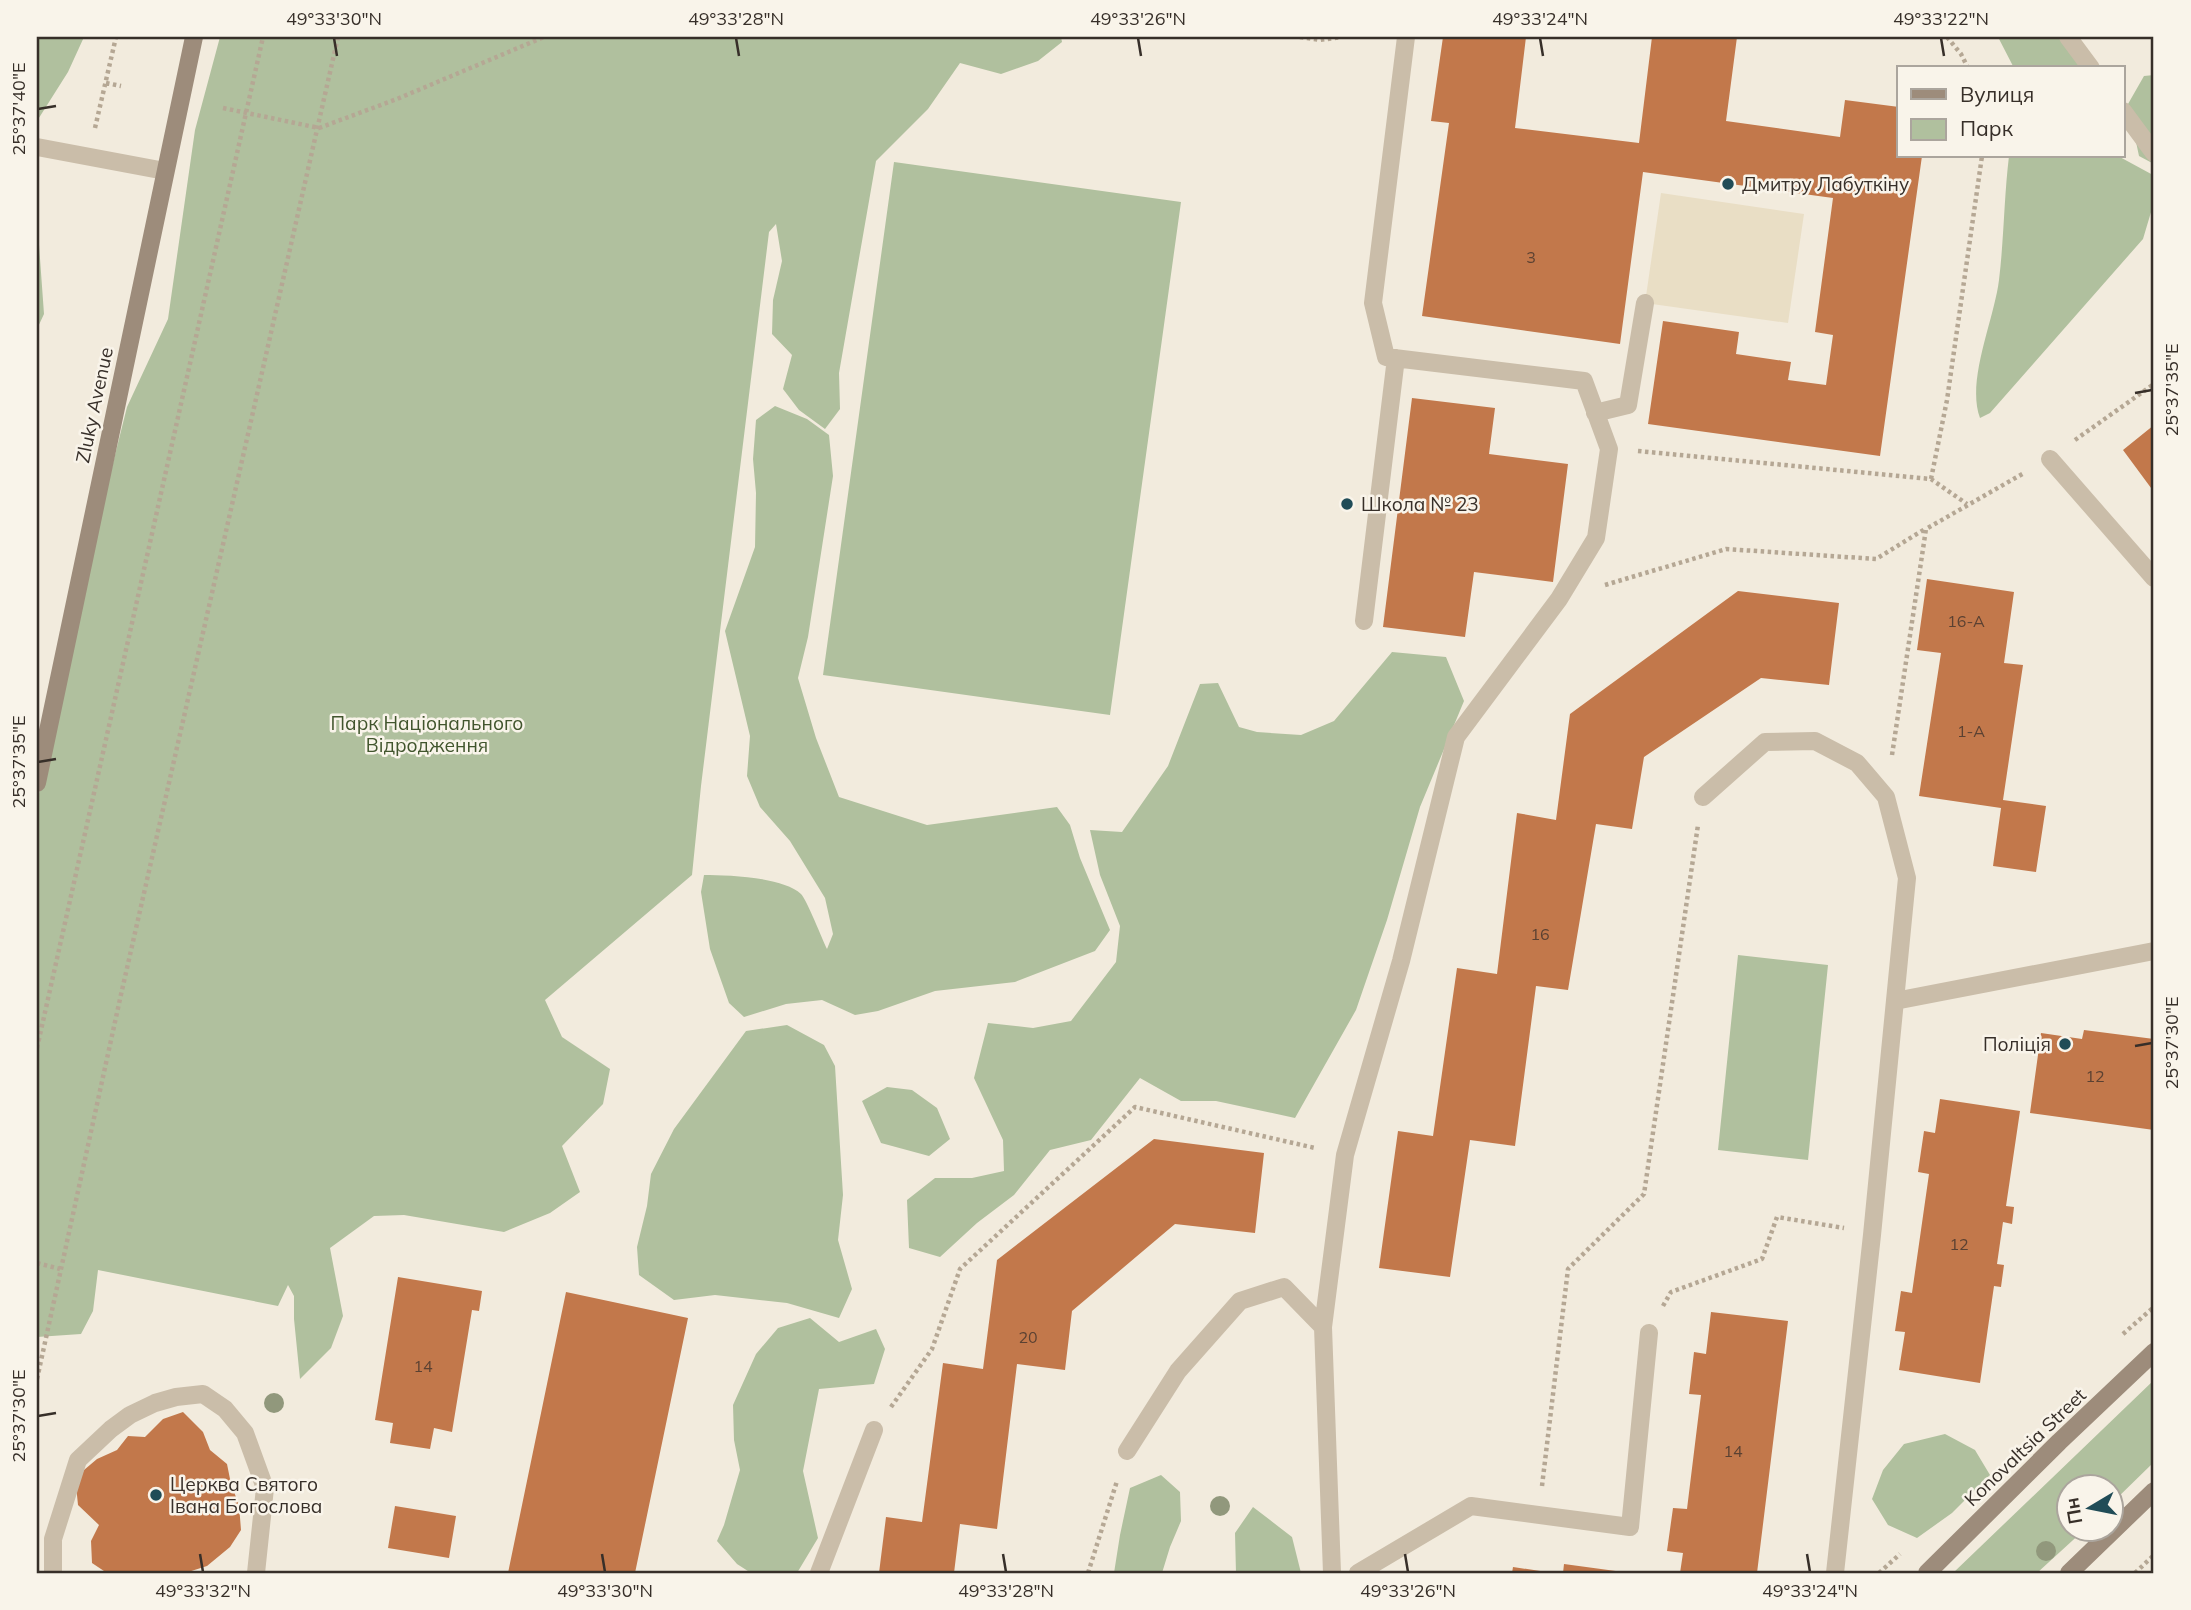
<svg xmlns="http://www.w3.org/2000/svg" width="2191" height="1610" font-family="Mulish,sans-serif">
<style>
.green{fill:#b0c09e}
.plaza{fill:#e9dec5}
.building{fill:#c2784b}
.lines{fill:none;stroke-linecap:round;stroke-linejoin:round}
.path{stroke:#b5a794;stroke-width:4.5;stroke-dasharray:3.5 3.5;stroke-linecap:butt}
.lane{stroke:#cabda9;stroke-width:18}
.street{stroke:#cabda9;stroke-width:18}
.secondary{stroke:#9d8c7b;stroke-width:18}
.tree{fill:#91987c}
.ticks{fill:none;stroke:#372f29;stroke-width:2.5}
.poi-dot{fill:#204c57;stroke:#f9f4ea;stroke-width:2.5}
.labels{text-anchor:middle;stroke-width:5;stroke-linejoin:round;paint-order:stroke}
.number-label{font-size:16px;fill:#5a4132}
.poi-label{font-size:19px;fill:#372f29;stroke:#f9f4ea;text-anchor:start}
.street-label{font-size:19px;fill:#372f29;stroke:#f9f4ea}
.park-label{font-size:19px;fill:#41552d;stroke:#f9f4ea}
.neatline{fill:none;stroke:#372f29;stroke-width:2.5}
.ticks-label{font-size:18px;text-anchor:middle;fill:#372f29}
</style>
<rect width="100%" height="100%" fill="#f2ebdd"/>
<!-- green -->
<path class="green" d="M37,37h47l-16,35 -31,49z
M220,37h841l1,5 -24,19 -37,13 -41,-11 -32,46 -52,52 -37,212 1,36 -15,20 -26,-19 -16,-21 9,-34 -20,-21 1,-34 9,-39 -6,-37 -7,8 -68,554 -9,89 -147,125 17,37 48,32 -7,35 -41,42 18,46 -30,21 -46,19 -100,-17 -30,1 -44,32 13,68 -12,32 -31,31 -6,-60v-23l-6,-11 -10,21 -180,-36 -5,41 -12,23 -44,3v-537l15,-53 50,-240 25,-100 41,-88 27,-189z
M1998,37h78l14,31h-76z
M2154,75v89l-15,-8 -11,-52 16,-28z
M2009,156h109l35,19 1,27 -11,37 -153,174 -10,5c-14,-37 14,-98 19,-138 5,-41 5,-83 10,-124z
M894,162l287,40 -71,513 -287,-40z
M37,217l7,97 -7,15z
M775,406l32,13 22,16 4,41 -25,161 -10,41 18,60 23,59 88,28 130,-18 13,18 10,33 30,72 -15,21 -80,31 -80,9 -57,20 -23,4 -33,-15 -36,4 -42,13 -15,-14 -19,-54 -9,-57 3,-17c24,0 79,2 97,19 6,6 21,45 26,55l6,-15 -8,-36 -35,-57 -30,-34 -13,-31 3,-40 -25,-105 30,-84 1,-54 -3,-34 3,-39z
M1392,652l54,5 18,44 -44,106 -33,113 -31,90 -61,108 -79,-17h-35l-41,-23 -49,62 -41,10 -36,45 -37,28 -37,34 -31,-9 -2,-48 28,-22h37l32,-7 -1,-31 -29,-62 14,-55 45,5 38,-7 45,-59 4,-36 -20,-51 -10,-45 32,2 46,-66 32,-82 18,-1 21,44 18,5 44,3 33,-14z
M1738,955l90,10 -20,195 -90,-10z
M787,1025l37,20 11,21 8,129 -5,45 14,49 -13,29 -52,-15 -72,-8 -41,5 -35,-25 -2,-28 10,-41 4,-32 23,-45 72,-98z
M887,1087l25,3 25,18 13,31 -21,17 -48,-13 -19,-42z
M810,1318l29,24 37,-13 9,20 -11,35 -55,5 -16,82 15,67 -21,35h-46l-14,-9 -20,-23 7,-16 16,-55 -6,-30 -1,-35 23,-51 22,-26z
M2154,1380v82l-43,42 -1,-16h-42v42h16l-47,43h-84z
M1945,1434l30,16 15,25 -38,38 -35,25 -29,-13 -16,-26 11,-29 21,-26z
M1161,1475l19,17 1,29 -11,26 -8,26h-48l6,-38 10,-47z
M1253,1507l39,30 9,36h-65l-1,-40z"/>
<!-- plaza -->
<path class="plaza" d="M1661,193l143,21 -16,109 -143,-20z"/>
<!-- building -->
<path class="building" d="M1443,37h83l-11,91 124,15 13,-106h85l-11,84 114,16 5,-37 54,7v49h23l-42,300 -232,-32 15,-103 76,11 -3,22 55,8 -3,18 38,5 7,-50 -18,-3 18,-134 -190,-26 -23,172 -198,-28 27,-193 -18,-2z
M1412,398l83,10 -6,46 79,10 -15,118 -79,-10 -9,65 -82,-10z
M2154,425v67l-31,-42z
M1927,579l87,13 -10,71 19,2 -20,135 43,6 -10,66 -43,-6 8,-58 -82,-12 22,-143 -24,-3z
M1738,591l101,12 -10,82 -68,-7 -117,79 -12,72 -36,-5 -28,166 -32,-4 -21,160 -45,-6 -20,137 -71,-9 19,-137 35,5 24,-168 40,6 20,-161 39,7 14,-106z
M2084,1030l70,9v91l-124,-17 11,-80 41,6z
M1940,1099l80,12 -14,95 8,1 -2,17 -9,-2 -6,42 7,1 -3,22 -7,-1 -14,97 -81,-13 6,-38 -10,-1 6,-40 11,2 17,-119 -11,-2 6,-41 11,2z
M1154,1139l110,14 -9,80 -80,-9 -103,87 -7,59 -48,-6 -20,165 -37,-5 -6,49h-75l7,-56 36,5 21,-159 40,6 14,-109z
M398,1277l84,14 -3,20 -7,-1 -20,122 -18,-4 -4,21 -40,-6 3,-20 -18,-3z
M566,1292l122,26 -53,255h-127z
M1711,1312l77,9 -31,252h-77l3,-20 -16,-2 6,-43 14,1 14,-114 -12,-1 5,-42 12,2z
M183,1412l20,20 7,18 17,14 4,20 8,21 2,25 -11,17 -23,19 -22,7h-78l-15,-10 -1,-22 8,-16 -21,-20 -2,-20 8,-15 13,-11 20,-9 11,-14 17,1 18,-18z
M395,1506l61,10 -7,42 -61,-10z
M1564,1564l59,8v1h-60z
M1513,1567l34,5v1h-35z"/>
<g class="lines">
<!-- path -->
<path class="path" d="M1300,37l20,3 21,-3
M1947,37l14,17 7,14
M106,83l15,3
M223,108l96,20 78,-29 147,-62
M95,128l21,-91
M2075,440l79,-56
M1638,451l293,28 36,25
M1931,479l16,-79 35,-244
M1605,585l121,-36 150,10 49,-30
M1892,755l34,-226 98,-56
M37,1048l226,-1011
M37,1263l23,6
M1663,1306l8,-14 91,-33 15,-42 67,11
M2123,1334l31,-27
M37,1379l83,-380 218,-962
M891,1407l41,-58 28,-80 175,-162 180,41
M1542,1486l26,-217 76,-75 54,-369
M1088,1573l29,-92
M1879,1573l21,-19
M2135,1573l19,-18"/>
<!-- lane -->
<path class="lane" d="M37,147l128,24
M1595,413l33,-8 17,-102
M2050,459l104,119
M1364,621l32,-263
M1703,797l62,-55 50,-1 42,22 29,34 21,81 -35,357 -37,338
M1895,1001l259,-50
M1323,1327l22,-172 56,-194 55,-224 103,-138 37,-61 13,-89 -25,-68 -198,-24 -13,-54 33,-266
M1127,1451l51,-80 62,-70 44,-14 39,40 9,246
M53,1573v-34l25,-79 33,-31 19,-14 25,-12 21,-6 27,-3 22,15 20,24 20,55 -9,85
M819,1573l55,-143
M1358,1573l113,-67 159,21 19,-194"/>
<!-- street -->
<path class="street" d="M2068,37l23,31
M2123,111l31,42"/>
<!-- secondary -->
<path class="secondary" d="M37,783l157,-746
M1927,1573l132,-131 95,-90
M2069,1573l85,-82"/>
</g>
<!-- trees -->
<g class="tree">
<circle cx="274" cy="1403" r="10"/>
<circle cx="1220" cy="1506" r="10"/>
<circle cx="2046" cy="1551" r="10"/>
</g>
<!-- ticks -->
<path class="ticks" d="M334,38l3,18M736,38l3,18M1138,38l3,18M1540,38l3,18M1941,38l3,18M38,109l18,-3M2135,393l17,-3M38,762l18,-3M2135,1046l17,-3M38,1416l18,-3M200,1554l3,18M602,1554l3,18M1003,1554l3,18M1405,1554l3,18M1807,1554l3,18"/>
<!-- markers -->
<g class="poi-dot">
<circle cx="1728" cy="184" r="7"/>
<circle cx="1347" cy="504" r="7"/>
<circle cx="2065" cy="1044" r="7"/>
<circle cx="156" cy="1495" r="7"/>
</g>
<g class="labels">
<!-- number labels -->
<g class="number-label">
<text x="1531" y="263">3</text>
<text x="1966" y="627">16-А</text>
<text x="1971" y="737">1-А</text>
<text x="1540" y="940">16</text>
<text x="2095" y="1082">12</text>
<text x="1959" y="1250">12</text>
<text x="1028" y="1343">20</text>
<text x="423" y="1372">14</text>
<text x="1733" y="1457">14</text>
</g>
<!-- poi labels -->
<g class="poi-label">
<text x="1742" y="191">Дмитру Лабуткіну</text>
<text x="1361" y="511">Школа № 23</text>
<text x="2051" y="1051" text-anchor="end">Поліція</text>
<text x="170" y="1491">Церква Святого<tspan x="170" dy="22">Івана Богослова</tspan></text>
</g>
<!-- street labels -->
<g class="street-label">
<text transform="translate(94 405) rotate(-78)" y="7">Zluky Avenue</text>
<text transform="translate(2025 1447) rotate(-44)" y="7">Konovaltsia Street</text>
</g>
<!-- park labels -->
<g class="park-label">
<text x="427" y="730">Парк Національного<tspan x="427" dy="22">Відродження</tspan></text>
</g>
</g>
<!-- border -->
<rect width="2191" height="1610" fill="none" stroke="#f9f4ea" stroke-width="77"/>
<!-- legend -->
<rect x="1897" y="66" width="228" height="91" fill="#f9f4ea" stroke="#aba59d" stroke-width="2"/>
<rect x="1911" y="89" width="35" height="10" fill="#9d8c7b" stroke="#aba59d" stroke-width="2"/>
<text x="1960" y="102" font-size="21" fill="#372f29">Вулиця</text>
<rect x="1911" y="119" width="35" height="21" fill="#b0c09e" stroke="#aba59d" stroke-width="2"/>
<text x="1960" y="136" font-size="21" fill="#372f29">Парк</text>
<!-- north arrow -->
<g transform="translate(2090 1508) rotate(260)"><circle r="33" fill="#f9f4ea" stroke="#aba59d" stroke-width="2"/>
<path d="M0-5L12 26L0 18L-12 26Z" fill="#204c57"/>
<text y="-10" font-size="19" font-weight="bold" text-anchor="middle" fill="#372f29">Пн</text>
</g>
<rect x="38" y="38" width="2114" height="1534" class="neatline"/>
<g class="ticks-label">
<text x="334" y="25">49°33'30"N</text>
<text x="736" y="25">49°33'28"N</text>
<text x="1138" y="25">49°33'26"N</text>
<text x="1540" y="25">49°33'24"N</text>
<text x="1941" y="25">49°33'22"N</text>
<text transform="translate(19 109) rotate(-90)" y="6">25°37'40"E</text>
<text transform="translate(2172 390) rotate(-90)" y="6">25°37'35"E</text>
<text transform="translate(19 762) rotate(-90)" y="6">25°37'35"E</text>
<text transform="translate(2172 1043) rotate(-90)" y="6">25°37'30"E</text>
<text transform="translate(19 1416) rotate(-90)" y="6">25°37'30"E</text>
<text x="203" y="1597">49°33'32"N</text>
<text x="605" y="1597">49°33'30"N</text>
<text x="1006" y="1597">49°33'28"N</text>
<text x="1408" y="1597">49°33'26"N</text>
<text x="1810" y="1597">49°33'24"N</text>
</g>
</svg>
